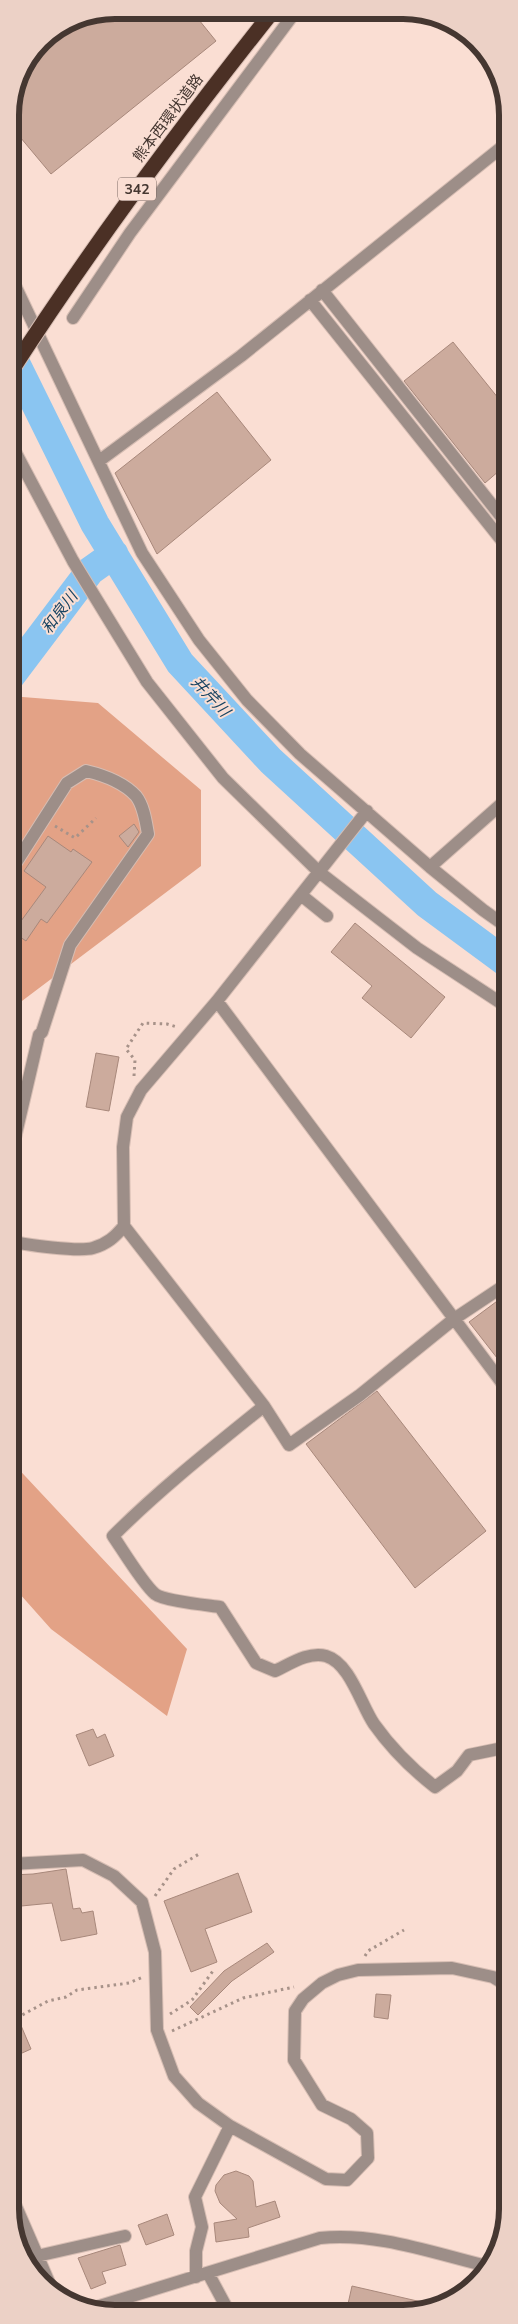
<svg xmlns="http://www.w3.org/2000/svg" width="518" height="2324" font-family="'Nunito Sans','Noto Sans JP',sans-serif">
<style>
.forest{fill:#e3a286}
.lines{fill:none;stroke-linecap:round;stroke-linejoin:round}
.river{stroke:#8ac5f1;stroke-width:29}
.building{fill:#ccab9d;stroke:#a8887b}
.minor-casing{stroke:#d6bdb3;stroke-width:14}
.path{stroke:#a79289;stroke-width:3;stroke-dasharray:2.5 4;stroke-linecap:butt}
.minor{stroke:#9d8e88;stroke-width:12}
.highway-bridge-casing{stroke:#d6bdb3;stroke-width:17;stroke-linecap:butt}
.highway-bridge{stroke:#4b3025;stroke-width:15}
.labels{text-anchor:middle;stroke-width:4;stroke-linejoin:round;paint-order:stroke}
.shield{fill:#faded3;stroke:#7b6962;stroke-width:1}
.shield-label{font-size:14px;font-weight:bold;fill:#453731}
.street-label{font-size:15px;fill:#453731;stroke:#faded3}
.water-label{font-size:16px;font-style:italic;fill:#184462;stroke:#faded3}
.rim{fill:none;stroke:#453731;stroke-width:6}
</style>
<rect width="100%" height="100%" fill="#faded3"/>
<!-- forest -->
<path class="forest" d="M10,696l88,7 103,87v76l-191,144z
M11,1461l176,188 -20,67 -116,-87 -40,-45z"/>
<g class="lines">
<!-- river -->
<path class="river" d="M10,352l85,172 85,139 91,98 156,143 80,59
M10,677l80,-106 24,-17"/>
</g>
<!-- building -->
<path class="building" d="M115,10l96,1 -12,9 17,21 -165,133 -41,-49v-17l8,-34 23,-33 34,-23z
M453,342l54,67v55l-22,19 -81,-102z
M217,392l54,68 -114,94 -42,-81z
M134,824l5,8 -11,15 -9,-11z
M48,836l23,16 2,-3 19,13 -45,61 -6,-4 -15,22 -16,-11v-16l11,7 25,-34 -22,-16z
M355,923l90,74 -34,41 -49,-40 10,-12 -41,-34z
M96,1053l23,4 -10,54 -23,-4z
M508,1293v79l-39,-50z
M377,1391l109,140 -71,57 -109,-144z
M93,1729l4,9 8,-4 9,22 -25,10 -13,-31z
M66,1869l7,40 7,-1 2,5 11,-2 4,23 -36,7 -9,-38 -41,4v-32l22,-1z
M238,1873l14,39 -47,17 12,33 -26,10 -27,-71z
M267,1943l7,9 -42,29 -34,34 -8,-8 34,-36z
M376,1994l15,1 -3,24 -14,-2z
M11,2002l20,47 -20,9z
M236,2171l13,5 4,5 3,26 19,-6 5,16 -32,11 1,9 -33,5 -2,-19 23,-4 -17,-16 -5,-12 1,-6 8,-10z
M167,2214l7,21 -28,10 -8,-20z
M120,2245l6,20 -24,7 4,11 -15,6 -13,-31z
M352,2286l87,20 -22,7h-71z"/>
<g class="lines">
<defs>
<path id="minor" d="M10,275l132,278 57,87 48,60 53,54 130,113 77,-68
M322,290l185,234
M310,300l197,247
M73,318l57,-85 166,-222
M10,442l63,119 74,121 76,96 96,94 98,76 90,59
M99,461l142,-105 266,-213
M367,811l-150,190 -76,89 -14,27 -4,30 1,79 140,180 25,39 71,-50 94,-76 54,-36
M430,867l53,43 24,17
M10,872l57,-89 19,-12c17,4 38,12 50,25 8,10 10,27 12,38l-78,111 -28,87 -3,3 -28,120
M301,895l26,21
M217,1001l291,390
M11,1241c14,4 68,11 82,7 14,-4 22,-11 31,-22
M264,1406c-52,42 -104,83 -151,130 9,13 30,48 42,58 9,7 51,11 65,13l36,56 19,8c15,-7 34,-20 51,-15 24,7 35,49 48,68 17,24 38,45 61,63l22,-16 12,-16 39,-8
M11,1864l72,-4 31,16 28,26 13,50 2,78 17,46 24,27 32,23 96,53 21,1 21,-22 -1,-25 -16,-14 -29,-14 -28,-45 1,-49 8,-12 19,-16 16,-8 20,-5 94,-2 41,9 15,9
M11,2089l4,-5
M11,2195l40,92
M37,2256l88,-20
M208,2273l21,39
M196,2277v-26l6,-24 -7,-30 35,-71
M90,2309l230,-71c56,-6 113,15 167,28"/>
</defs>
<!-- minor casing -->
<use href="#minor" class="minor-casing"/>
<!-- path -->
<path class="path" d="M55,826l20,12 21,-20
M134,1076l1,-16 -9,-11 17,-26 24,1 10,3
M155,1896l19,-27 25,-15
M365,1956l3,-5 36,-21
M170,2014l22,-14 21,-29
M11,2021l37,-20 18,-4 11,-7 52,-7 14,-6
M172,2031l71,-33 51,-11"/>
<!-- minor -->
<use href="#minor" class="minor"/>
<defs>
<path id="highway-bridge" d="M10,373c81,-126 170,-245 263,-362"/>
</defs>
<!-- highway-bridge casing -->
<use href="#highway-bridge" class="highway-bridge-casing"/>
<!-- highway-bridge -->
<use href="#highway-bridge" class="highway-bridge"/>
</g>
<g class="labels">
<!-- shield labels -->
<rect class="shield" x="118" y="177.5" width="38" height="23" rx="4"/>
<g class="shield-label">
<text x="137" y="194">342</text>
</g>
<!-- street labels -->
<g class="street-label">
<text transform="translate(168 118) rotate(-53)" y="5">熊本西環状道路</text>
</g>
<!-- water labels -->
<g class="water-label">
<text transform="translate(59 612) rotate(-53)" y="6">和泉川</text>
<text transform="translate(211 696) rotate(47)" y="6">井芹川</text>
</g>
</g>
<!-- crop -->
<path d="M0 0H518V2324H0ZM115 19H403A96 96 0 0 1 499 115V2209A96 96 0 0 1 403 2305H115A96 96 0 0 1 19 2209V115A96 96 0 0 1 115 19Z" fill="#ecd1c6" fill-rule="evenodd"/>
<path class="rim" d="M115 19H403A96 96 0 0 1 499 115V2209A96 96 0 0 1 403 2305H115A96 96 0 0 1 19 2209V115A96 96 0 0 1 115 19Z"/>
</svg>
